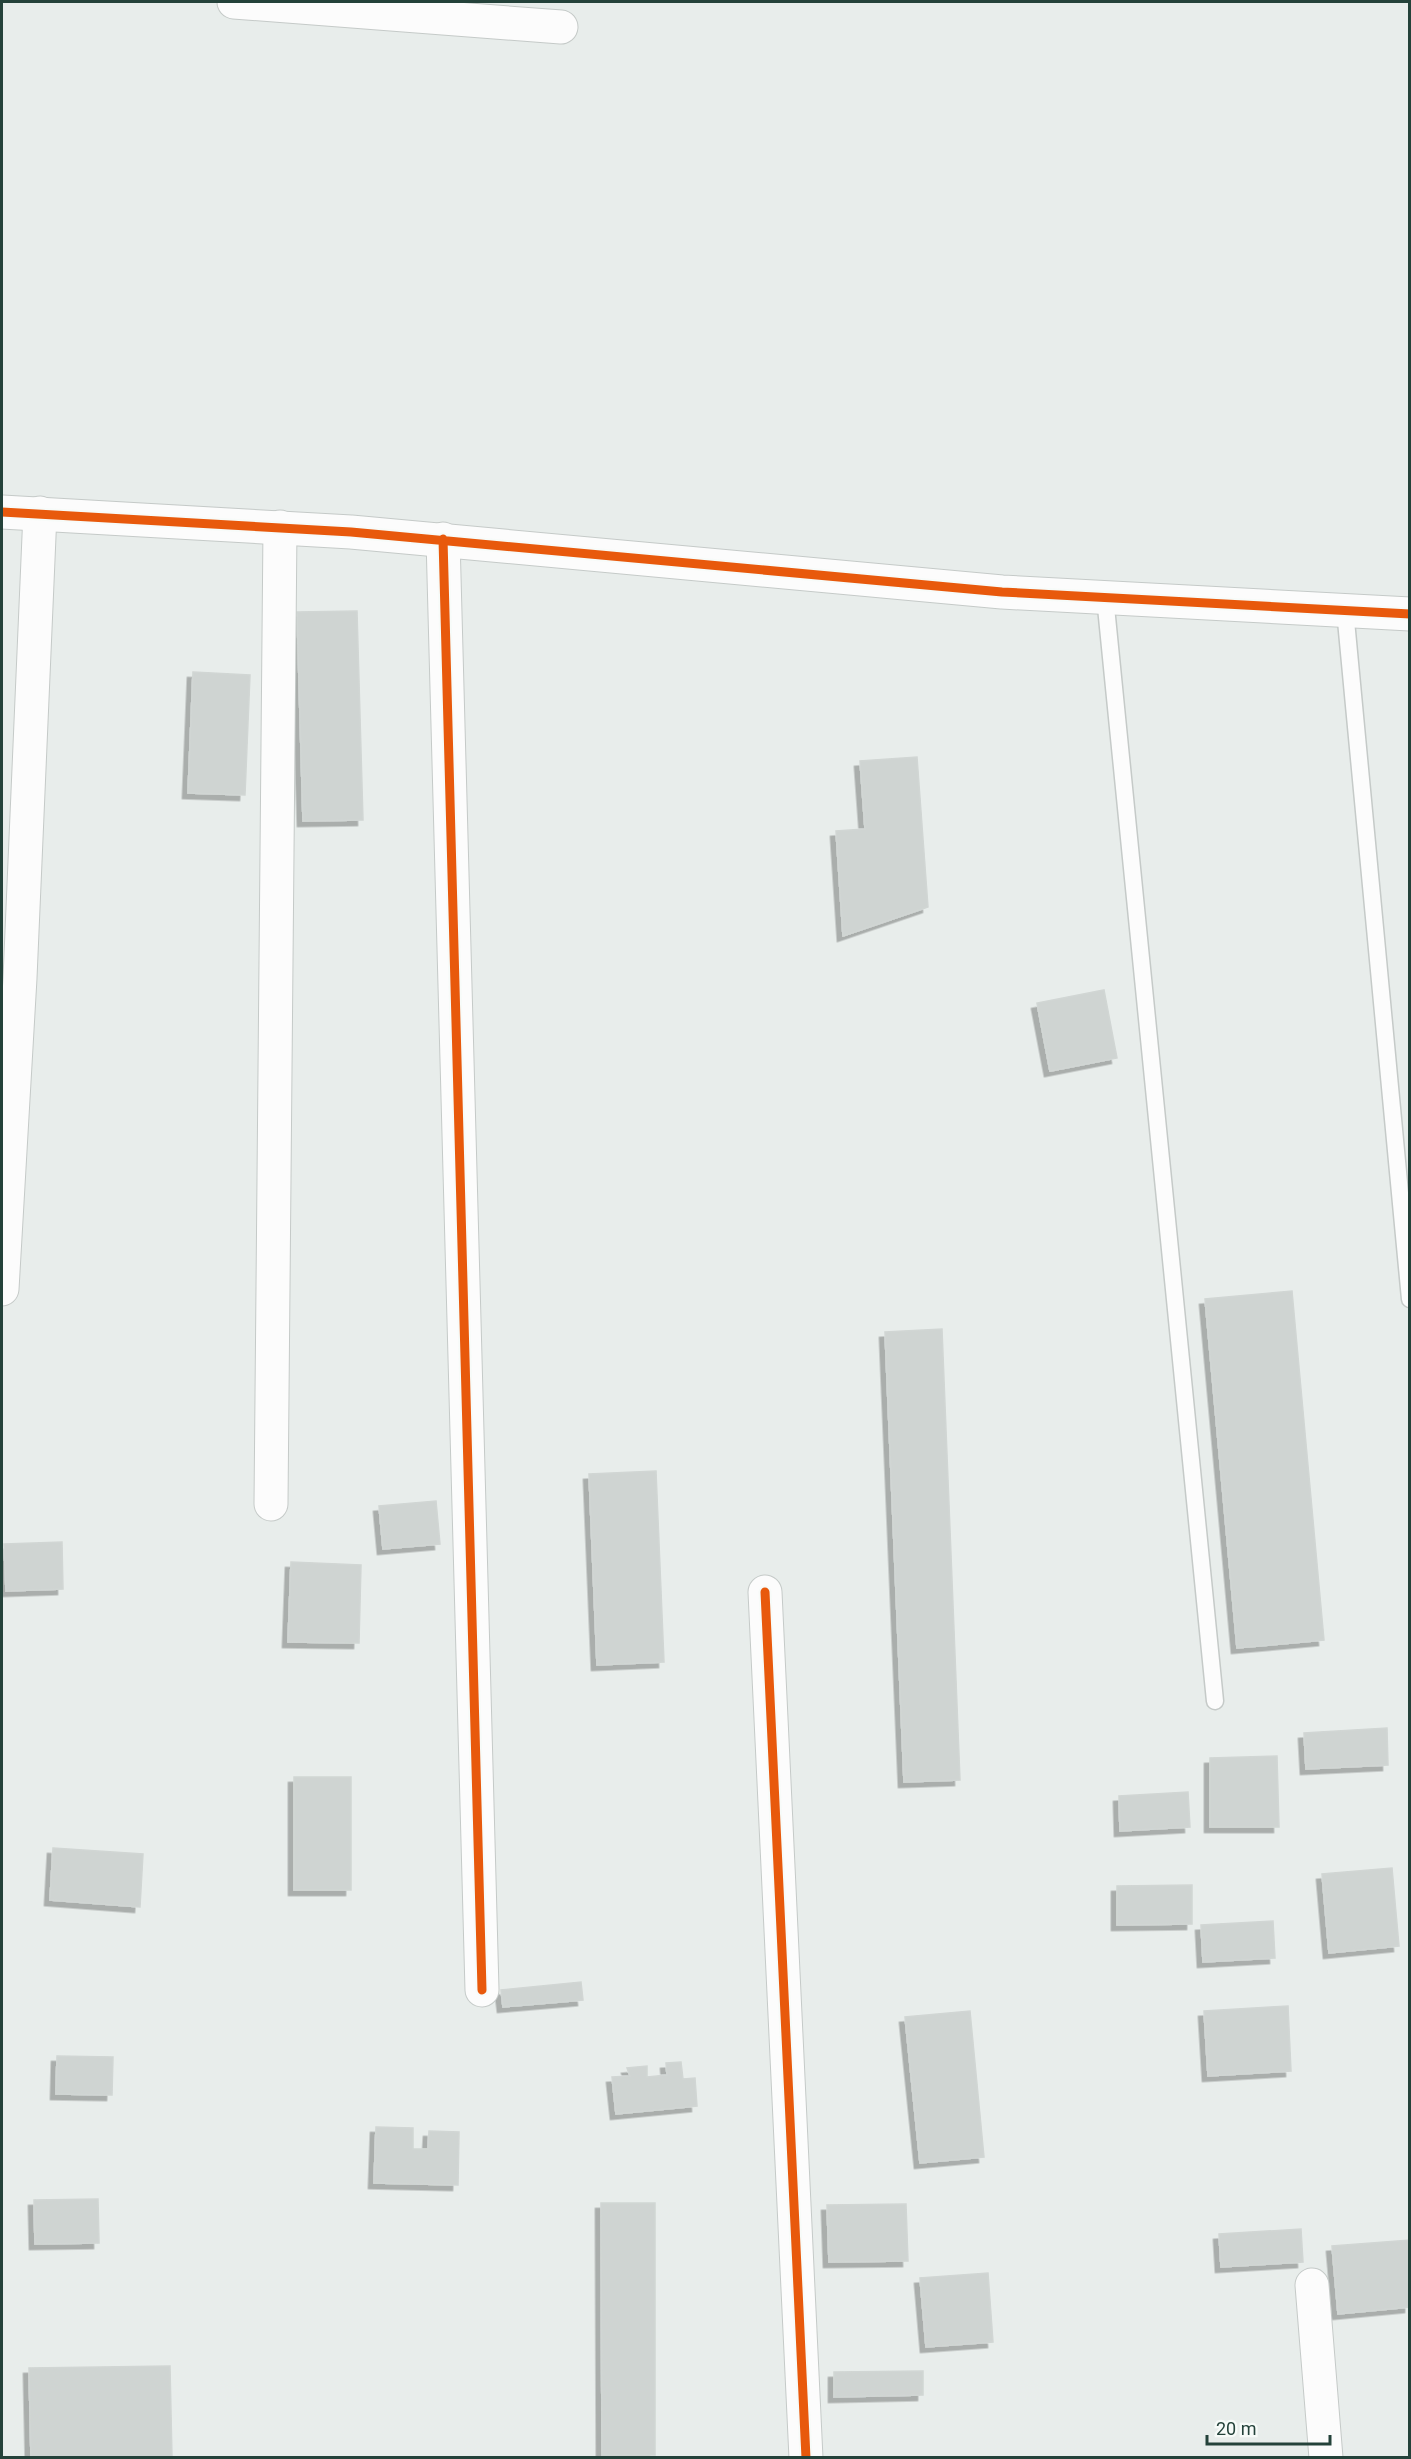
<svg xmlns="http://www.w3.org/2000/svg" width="1411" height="2459" font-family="Roboto,sans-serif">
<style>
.building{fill:#cfd4d2;stroke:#d1d6d4;stroke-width:1.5;filter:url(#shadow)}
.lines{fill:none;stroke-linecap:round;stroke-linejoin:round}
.service-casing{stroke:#c5cac8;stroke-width:19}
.minor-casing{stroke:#c5cac8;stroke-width:35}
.tertiary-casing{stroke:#c5cac8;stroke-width:35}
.service{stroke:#fcfcfc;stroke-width:16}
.minor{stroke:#fcfcfc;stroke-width:33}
.tertiary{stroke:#fcfcfc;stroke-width:33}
.cycleway-casing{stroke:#f7fbf9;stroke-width:13}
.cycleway{stroke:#e8590c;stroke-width:9}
</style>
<defs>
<filter id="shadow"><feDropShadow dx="-5.5" dy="5.5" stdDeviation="0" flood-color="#0004"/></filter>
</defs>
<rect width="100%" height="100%" fill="#e8edeb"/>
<!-- building -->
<path class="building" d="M357,611l6,209 -60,1 -6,-209z
M193,672l57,3 -5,120 -57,-2z
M917,757l11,150 -85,29 -7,-105 29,-2 -5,-68z
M1104,990l13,68 -67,13 -13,-68z
M1292,1291l32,349 -87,8 -32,-349z
M942,1329l18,451 -56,2 -19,-450z
M656,1471l8,191 -67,3 -8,-191z
M436,1501l4,43 -57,5 -4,-43z
M62,1542l1,47 -57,2 -2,-47z
M291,1562l70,3 -2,78 -71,-1z
M1387,1728l1,37 -82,4 -2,-36z
M1277,1756l2,71h-69v-69z
M294,1777h57v113h-57z
M1188,1792l2,35 -70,4 -1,-35z
M53,1848l90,6 -3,53 -90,-7z
M1392,1868l7,78 -70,7 -7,-79z
M1192,1885v39l-75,1v-39z
M1273,1921l2,37 -72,4 -2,-37z
M581,1982l2,18 -80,7 -2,-17z
M1288,2006l3,65 -83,5 -4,-65z
M970,2011l14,146 -64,6 -15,-146z
M57,2056l56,1 -1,38 -56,-1z
M681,2062l2,17 12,-1 2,28 -81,8 -4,-37 18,-1 -3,-8 20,-2v11l20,-2 -1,-12z
M376,2127l37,1v21h15l1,-18 30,1 -1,53 -84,-2z
M98,2199l1,44 -64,1 -1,-44z
M601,2203h54v252h-53z
M906,2204l2,57 -79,1 -2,-57z
M1301,2229l2,33 -82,5 -2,-33z
M1410,2240v67l-72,7 -6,-68z
M988,2273l5,69 -67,5 -6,-69z
M170,2366l2,92h-141l-2,-90z
M923,2371v24l-89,2v-25z"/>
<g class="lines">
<defs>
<path id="service" d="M1105,597l110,1104
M1345,610l65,689"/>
<path id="minor" d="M234,2l327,25
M443,539l39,1451
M2,1289l18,-311 20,-465
M271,1504l9,-977
M765,1592l41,866
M1312,2285l14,173"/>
<path id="tertiary" d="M2,512l349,20 651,60 408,22"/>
</defs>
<!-- service casing -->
<use href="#service" class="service-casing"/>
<!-- minor casing -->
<use href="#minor" class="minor-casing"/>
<!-- tertiary casing -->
<use href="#tertiary" class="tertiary-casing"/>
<!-- service -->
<use href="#service" class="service"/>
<!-- minor -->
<use href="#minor" class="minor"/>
<!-- tertiary -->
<use href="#tertiary" class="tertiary"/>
<defs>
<path id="cycleway" d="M2,512l349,20 651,60 408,22
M443,539l39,1451
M765,1592l41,866"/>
</defs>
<!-- cycleway casing -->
<use href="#cycleway" class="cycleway-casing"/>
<!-- cycleway -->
<use href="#cycleway" class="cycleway"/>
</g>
<!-- border -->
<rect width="1411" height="2459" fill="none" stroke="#24423a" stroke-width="6"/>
<!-- scale -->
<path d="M1207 2435v9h123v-9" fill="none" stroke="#24423a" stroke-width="3"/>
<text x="1216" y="2435" font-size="18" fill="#24423a" stroke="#f7fbf9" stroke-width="4.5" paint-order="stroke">20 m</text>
</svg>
